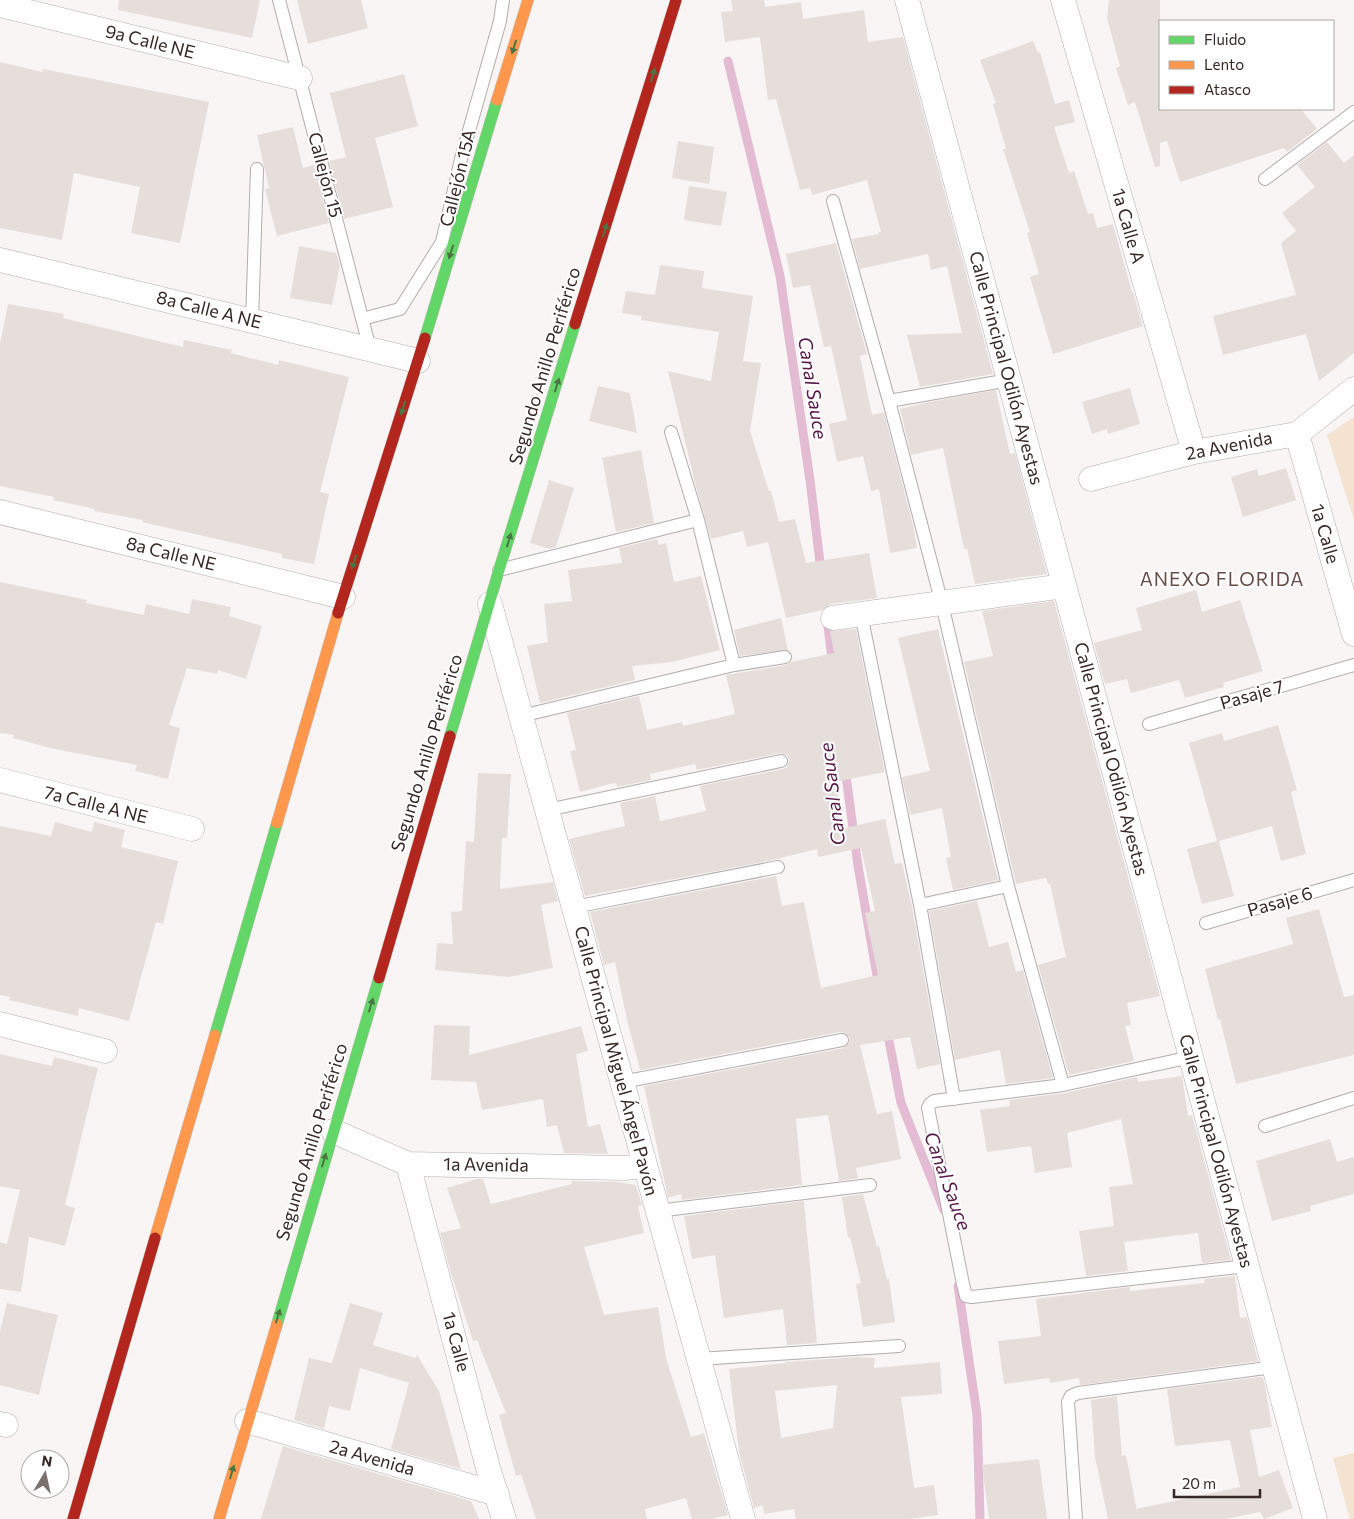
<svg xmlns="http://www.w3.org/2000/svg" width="1354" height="1519" font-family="Commissioner,sans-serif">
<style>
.green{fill:#f3e3d0}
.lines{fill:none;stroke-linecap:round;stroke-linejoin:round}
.stream{stroke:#e3bbd3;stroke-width:9}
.building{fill:#e6dedb;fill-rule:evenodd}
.lane-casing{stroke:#b4adac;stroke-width:14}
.street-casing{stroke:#b4adac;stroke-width:25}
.fast-casing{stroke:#cbbfc1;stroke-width:12}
.slow-casing{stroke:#cbbfc1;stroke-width:12}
.jam-casing{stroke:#cbbfc1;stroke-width:12}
.lane{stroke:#fefefe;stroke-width:12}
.street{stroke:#fefefe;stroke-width:24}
.fast{stroke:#63d668;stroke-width:11}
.slow{stroke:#ff974d;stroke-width:11}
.jam{stroke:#b3261e;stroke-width:11}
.oneway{fill:#4a7644}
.labels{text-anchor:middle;stroke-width:4;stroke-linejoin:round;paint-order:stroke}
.street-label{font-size:18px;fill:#352826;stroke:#fff}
.water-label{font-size:19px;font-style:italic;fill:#581847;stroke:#fff}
.neighbourhood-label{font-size:19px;letter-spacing:1px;fill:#694d49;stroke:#fff}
</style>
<rect width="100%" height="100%" fill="#f9f5f5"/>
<!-- green -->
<path class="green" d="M1354,417v103l-27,-85z
M1354,1453v66h-4l-17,-61z"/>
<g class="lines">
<!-- stream -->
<path class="stream" d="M728,61l52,215 30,204 11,91
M827,619l6,47
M845,768l13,98 21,121
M887,1030l14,73 43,107
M958,1286l19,129 3,104"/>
</g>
<!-- building -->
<path class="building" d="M119,0h141l-8,38 -134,-28z
M297,0h64l7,28 -60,16z
M731,0h33l1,7 36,-5 2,17 61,-9 4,32 35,-5 90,337 -73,13 -13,-52 55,-2 -15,-67 -16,4 -3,-16 -68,15 -8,-30 27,-5 -1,-2h3l-14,-52 -55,15 -2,-7 -10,2 -24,-91 -8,1 -8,-63 -35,5 -4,-30 12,-1z
M1109,0h51v109h141l16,20 -30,23 -3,-4 -104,34 -13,-41 -7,2v23l-5,1 -20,-65 -7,3 -12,-37 4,-2 -13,-48z
M1033,41l5,12 2,-1 15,52 14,-4 6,22 -21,5 15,46 5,-2 14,43 5,-1 4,15 16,-4 19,68h1l10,34 -90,28 -23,-77 9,-3 -12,-41 3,-1 -27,-83h3l-13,-45 3,-1 -16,-43z
M0,62l42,10 1,-3 166,33 -29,141 -49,-10 9,-46 -66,-14 -12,67 -62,-12z
M404,74l14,52 -43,12 18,69 -49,12 -15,-58 17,-4 -16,-64z
M293,127l10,41 11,-3 15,58 -52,13 -12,-47 4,-1 -12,-53z
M678,141l36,6 -5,37 -37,-6z
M1327,142l17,21 10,-8v198l-35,28 -13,-47 -83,21 -10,-39 83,-21 -15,-52 15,-12 -14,-18 33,-26 -18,-22z
M689,186l38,6 -6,34 -37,-6z
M836,243l31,111 -7,2 12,59 12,-3 30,117 3,19 -27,5 -11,-64 -8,2 -8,-35 -26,6 -8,-38 18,-4 -16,-74 -7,1 -14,-62 -17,3 -7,-34z
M299,246l37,7 4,12 -8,40 -42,-7z
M660,265l44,6 -2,17 51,8 -10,65 18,2 -11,68 19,60h2l8,31 16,-3 11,44 63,-10 8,45 -46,6 -8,6 -37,8 -18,-76 -21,5 -4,-16 -32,8 -16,-56 -27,-112 43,10 8,-49 -78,-12 1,-4 -20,-3 4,-22 29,4z
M8,304l56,10 -1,4 120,29 1,-7 48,10 -1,3 47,12 1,-5 70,17 -29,115 9,2 -15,70 -32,-6v-4l-140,-32 1,-2 -49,-9 1,-2 -42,-9 1,-3 -54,-11v-142z
M598,386l32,7 7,40 -48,-12z
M1130,388l10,36 -32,10 -1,-5 -15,5 -10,-32z
M996,390l14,64 5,-1 32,121 -72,10 -8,-36 -3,1 -21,-101 -32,7 -11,-46 24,-6z
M641,450l13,73 -38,9 -14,-74z
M1286,468l10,32 -53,17 -12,-40 26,-8 2,7z
M549,480l25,8 -18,59 -6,2 -20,-6z
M657,539l2,6 7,-2 8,39 27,-6 19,74 -48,12 -40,4 3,14 -95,23 -13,-57 21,-4 -4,-38 28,-3 -4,-31 54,-7 -3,-15z
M0,582l87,18 -1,3 58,12 2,-11 43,10 3,-15 39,8 -2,9 33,10 -16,53 -28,-9 -1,4 -30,-6 -18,57 11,3 -12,51 -33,-8 2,-6 -87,-17 -37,-10 1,-3 -14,-2z
M1196,590l6,22 38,-12 23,71 -40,12 1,4 -39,11 -6,-18 -48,13 -4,-14 -22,5 -11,-41 48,-13 -6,-22z
M1054,601l106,395 -33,7 4,22 -6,1 9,35 -65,14 -31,-110 28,-8 -16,-73h-2l-2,-6 -30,6 -52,-222 29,-6 -11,-45z
M781,618l7,32 -48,6 -6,-26z
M856,629l29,143 -50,10 10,46 40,-9 10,45 7,-1 10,44 28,157 -23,5 -7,-32 -50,8 17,69 15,-3 9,48 -45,9 2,10 -19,3 -11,-66 -32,4 6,66 -120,15 -1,-6 -13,4 -24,-112 200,-38 5,-5 1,-5 -5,-5 -5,-1 -200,38 -13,-50 -12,-58 -11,3 -14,-53 186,-36 6,30 22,-4 17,86 57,-13 -13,-62 10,-2 -14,-63 -43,9 -1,-8 -44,11 -188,36 -16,-57 56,-13 -5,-23 35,-7 5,25 46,-10 -6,-25 83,-17 4,-2 2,-7 -2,-5 -7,-2 -83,17 -2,-6 -45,10 1,6 -34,7 -1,-4h-2l-34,9 -10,-41 6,-1 -9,-37 72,-17 8,34 35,-8 1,4 52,-12 -9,-39 60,-10 5,-3 43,-9 -4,-22z
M938,629l60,251 -45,10 -7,-32 5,-1 -9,-49 -32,7 -8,-38 28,-6 -32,-133z
M1278,725l19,65 -6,2 15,62 -25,7 -9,-35 -53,15 15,55 -32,8 -15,-55 30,-8 -28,-98 33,-10 2,8z
M478,773l33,1 -4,64h-5l-2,51 53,-7 5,19 -17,4 12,63 -44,9 -74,-7 2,-27 16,1 -2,-32 11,-1 4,-70 8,1z
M55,822l37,10 2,-10 31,8 -4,17 57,14 -15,63 -7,-2 -27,99 -50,-13 -1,8 -69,-16 1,-3 -10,-2v-169l51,10z
M977,901l12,46 19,-5 8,30 7,-2 30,108 -47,6 -6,-34 -45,10 -26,-149z
M1319,909l25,88 10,-2v60l-118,29 -16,-65 -2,1 -13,-51 88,-25 -7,-26z
M434,1025l36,1 -1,29 112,-29 7,25 -12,3 12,73 12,-3 8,30 -44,-1 -7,-28 -10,2 -4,-28 -61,11 -6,-28 -45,-2z
M0,1054l52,12 2,-9 44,11 -33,137 10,3 -10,38 -36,-9 -8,55 -21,-3v-47l7,2 13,-54 -20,-4z
M1182,1076l6,40 4,-1 39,145 -29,3 -4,-30 -74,9 4,29 -42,5 -7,-45 35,-5 -5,-39 24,-3 -12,-65 -54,14 5,34 -37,6 -4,-27 -44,6 -7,-42 30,-4 -1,-6 56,-7 72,-16 1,5z
M1330,1139l7,23 17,-5v37l-44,12 1,5 -39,10 -16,-60z
M477,1179h6l8,25 81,-20 -1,-3 46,1 19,3 6,20 -4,1 6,27 -60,14 20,68 54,-8 8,51 25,79 13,-4 24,82 -17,4h-19l-6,-21 -41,11 2,10h-111l-15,-45 -5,2 -17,-61 7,-2 -29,-73 -4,1 -22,-68 -11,-40 21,-5 -14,-40z
M863,1194l14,53 2,-1 8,33h2l6,43 -32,5 -7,-43 5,-1 -11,-46 -2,1 -6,-41z
M804,1201l13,142 -30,2 -4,-36 -59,9 -9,-63 -23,4 -8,-43z
M1235,1276l5,42 7,-1 11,44 -178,24 -1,-7 -29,5 -1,-5 -45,6 -6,-43 43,-5 -5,-37 94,-12v4l75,-8 -1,-4z
M7,1303l51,12 -19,80 -39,-10v-54z
M350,1303l33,10 -10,32 43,13 1,-3 22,36 22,78 -70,-20 18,-66 -49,-15 -10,43 -21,-5 -5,23 -30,-9 15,-62 23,5z
M857,1357l18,1 -1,10 66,-6 2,32 -41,3 13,91 20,-3 4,30 -29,4h-113l-2,-10 -30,5 -1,-9 -9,3 -15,-56 -10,-83 56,-6v-1zM837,1385l-4,43 -52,10 -6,-47z
M1260,1377l3,1 2,8 7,41 -22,3 9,47 20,-7 14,38 -29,11 -4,-7 -34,7h-118l-13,-62 -4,-57 26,-4 5,60 4,-1 11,56 -1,-2 104,-22 -10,-47 -55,6 -8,-57z
M283,1446l188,55 8,18h-218z
M1039,1459l8,60h-58l-7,-54z"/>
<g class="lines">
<defs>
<path id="lane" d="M279,0l91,349
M1265,179l89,-67
M833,201l56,200
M362,319l38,-10 42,-67 19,-83 39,-138 3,-21
M252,321l5,-152
M1009,380l-120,21 53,203 66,282 55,199
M671,432l27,88
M499,570l199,-50 36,145
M861,614l59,291 34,194
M521,716l213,-51 51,-8
M1149,724l205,-59
M547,810l234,-49
M920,905l88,-19
M574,907l204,-40
M1206,923l148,-43
M1191,1057l-128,28 -129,16 -4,3 -2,4 35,176 3,12 6,1 275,-31
M622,1082l220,-42
M1265,1126l89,-28
M657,1211l213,-26
M699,1359l200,-13
M1076,1519l-8,-117 3,-6 7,-3 196,-26"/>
<path id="street" d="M907,0l408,1519
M1063,0l131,452
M0,5l300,73
M0,260l418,101
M1297,434l57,200
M1091,479l103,-27 103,-18 57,-45
M0,512l343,85
M490,604l253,915
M833,618l231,-32
M0,780l192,49
M0,1024l105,27
M333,1131l75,33 216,4 21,-2
M408,1164l80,304 16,51
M247,1421l250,73
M0,1424l6,1"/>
<path id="fast" d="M425,338l72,-238
M450,736l49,-166 76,-246
M215,1035l62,-212
M277,1324l102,-346"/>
<path id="slow" d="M497,100l31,-100
M277,823l61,-210
M155,1238l60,-203
M219,1519l58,-195"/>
<path id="jam" d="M575,324l101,-324
M338,613l87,-275
M379,978l71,-242
M73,1519l82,-281"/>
</defs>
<!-- lane casing -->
<use href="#lane" class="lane-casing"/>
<!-- street casing -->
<use href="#street" class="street-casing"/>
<!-- fast casing -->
<use href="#fast" class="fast-casing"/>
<!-- slow casing -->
<use href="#slow" class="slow-casing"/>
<!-- jam casing -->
<use href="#jam" class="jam-casing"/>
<!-- lane -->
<use href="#lane" class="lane"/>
<!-- street -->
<use href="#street" class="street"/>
<!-- fast -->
<use href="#fast" class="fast"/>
<!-- slow -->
<use href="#slow" class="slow"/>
<!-- jam -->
<use href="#jam" class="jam"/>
</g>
<!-- one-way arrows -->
<defs><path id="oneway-solid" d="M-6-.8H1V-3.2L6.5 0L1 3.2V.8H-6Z" transform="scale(1.25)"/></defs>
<g class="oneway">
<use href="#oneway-solid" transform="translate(514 47) rotate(107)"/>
<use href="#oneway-solid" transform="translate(653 75) rotate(-73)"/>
<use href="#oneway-solid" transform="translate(605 230) rotate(-73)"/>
<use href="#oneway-solid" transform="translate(451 252) rotate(107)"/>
<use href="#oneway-solid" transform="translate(557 385) rotate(-73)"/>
<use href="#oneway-solid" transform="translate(403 408) rotate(108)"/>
<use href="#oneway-solid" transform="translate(509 540) rotate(-73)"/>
<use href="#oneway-solid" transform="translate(354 562) rotate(108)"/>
<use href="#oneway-solid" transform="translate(371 1005) rotate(-73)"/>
<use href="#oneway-solid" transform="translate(324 1160) rotate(-73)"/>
<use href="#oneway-solid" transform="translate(278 1316) rotate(-73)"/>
<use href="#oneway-solid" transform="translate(232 1472) rotate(-74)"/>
</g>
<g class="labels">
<!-- street labels -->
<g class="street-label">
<text transform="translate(150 42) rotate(14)" y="6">9a Calle NE</text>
<text transform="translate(325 175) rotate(75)" y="6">Callejón 15</text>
<text transform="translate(458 178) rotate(-76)" y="6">Callejón 15A</text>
<text transform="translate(1128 226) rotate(74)" y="6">1a Calle A</text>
<text transform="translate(209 310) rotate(14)" y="6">8a Calle A NE</text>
<text transform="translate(545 366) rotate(-73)" y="6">Segundo Anillo Periférico</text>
<text transform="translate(1006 368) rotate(75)" y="6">Calle Principal Odilón Ayestas</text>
<text transform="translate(1229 446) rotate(-11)" y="6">2a Avenida</text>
<text transform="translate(1325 534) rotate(74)" y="6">1a Calle</text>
<text transform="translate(171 554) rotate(14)" y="6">8a Calle NE</text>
<text transform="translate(1252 695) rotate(-16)" y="6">Pasaje 7</text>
<text transform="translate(427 753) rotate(-73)" y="6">Segundo Anillo Periférico</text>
<text transform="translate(1111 759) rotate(75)" y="6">Calle Principal Odilón Ayestas</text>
<text transform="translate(96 805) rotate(14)" y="6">7a Calle A NE</text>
<text transform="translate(1280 902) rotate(-16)" y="6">Pasaje 6</text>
<text transform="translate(616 1061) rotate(75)" y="6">Calle Principal Miguel Ángel Pavón</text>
<text transform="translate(312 1142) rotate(-73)" y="6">Segundo Anillo Periférico</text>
<text transform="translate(1216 1151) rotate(75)" y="6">Calle Principal Odilón Ayestas</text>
<text transform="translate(486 1165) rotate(1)" y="6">1a Avenida</text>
<text transform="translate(456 1342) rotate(75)" y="6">1a Calle</text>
<text transform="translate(372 1458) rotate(16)" y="6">2a Avenida</text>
</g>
<!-- water labels -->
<g class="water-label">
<text transform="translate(813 388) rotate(81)" y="7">Canal Sauce</text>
<text transform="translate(832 794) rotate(-97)" y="7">Canal Sauce</text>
<text transform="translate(948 1181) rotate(70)" y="7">Canal Sauce</text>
</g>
<!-- neighbourhood labels -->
<g class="neighbourhood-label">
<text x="1222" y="586">ANEXO FLORIDA</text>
</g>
</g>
<!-- legend -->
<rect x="1159" y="20" width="175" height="90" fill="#ffffff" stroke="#aea9a8"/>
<rect x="1169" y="36" width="25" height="8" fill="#63d668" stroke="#aea9a8"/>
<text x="1204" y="45" font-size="15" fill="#352826">Fluido</text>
<rect x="1169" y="61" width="25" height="8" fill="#ff974d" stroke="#aea9a8"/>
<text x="1204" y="70" font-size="15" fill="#352826">Lento</text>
<rect x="1169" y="86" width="25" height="8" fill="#b3261e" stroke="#aea9a8"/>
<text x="1204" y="95" font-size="15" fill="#352826">Atasco</text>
<!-- north arrow -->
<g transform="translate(45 1474) rotate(9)"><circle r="24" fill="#ffffff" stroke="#aea9a8"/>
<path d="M0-4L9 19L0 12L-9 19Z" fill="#7a706e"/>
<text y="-8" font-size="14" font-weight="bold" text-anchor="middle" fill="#352826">N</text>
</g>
<!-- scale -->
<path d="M1174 1489v8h86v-8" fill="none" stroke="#352826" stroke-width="2.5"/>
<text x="1182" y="1489" font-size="15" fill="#352826" stroke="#ffffff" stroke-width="4" paint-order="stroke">20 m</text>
</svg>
